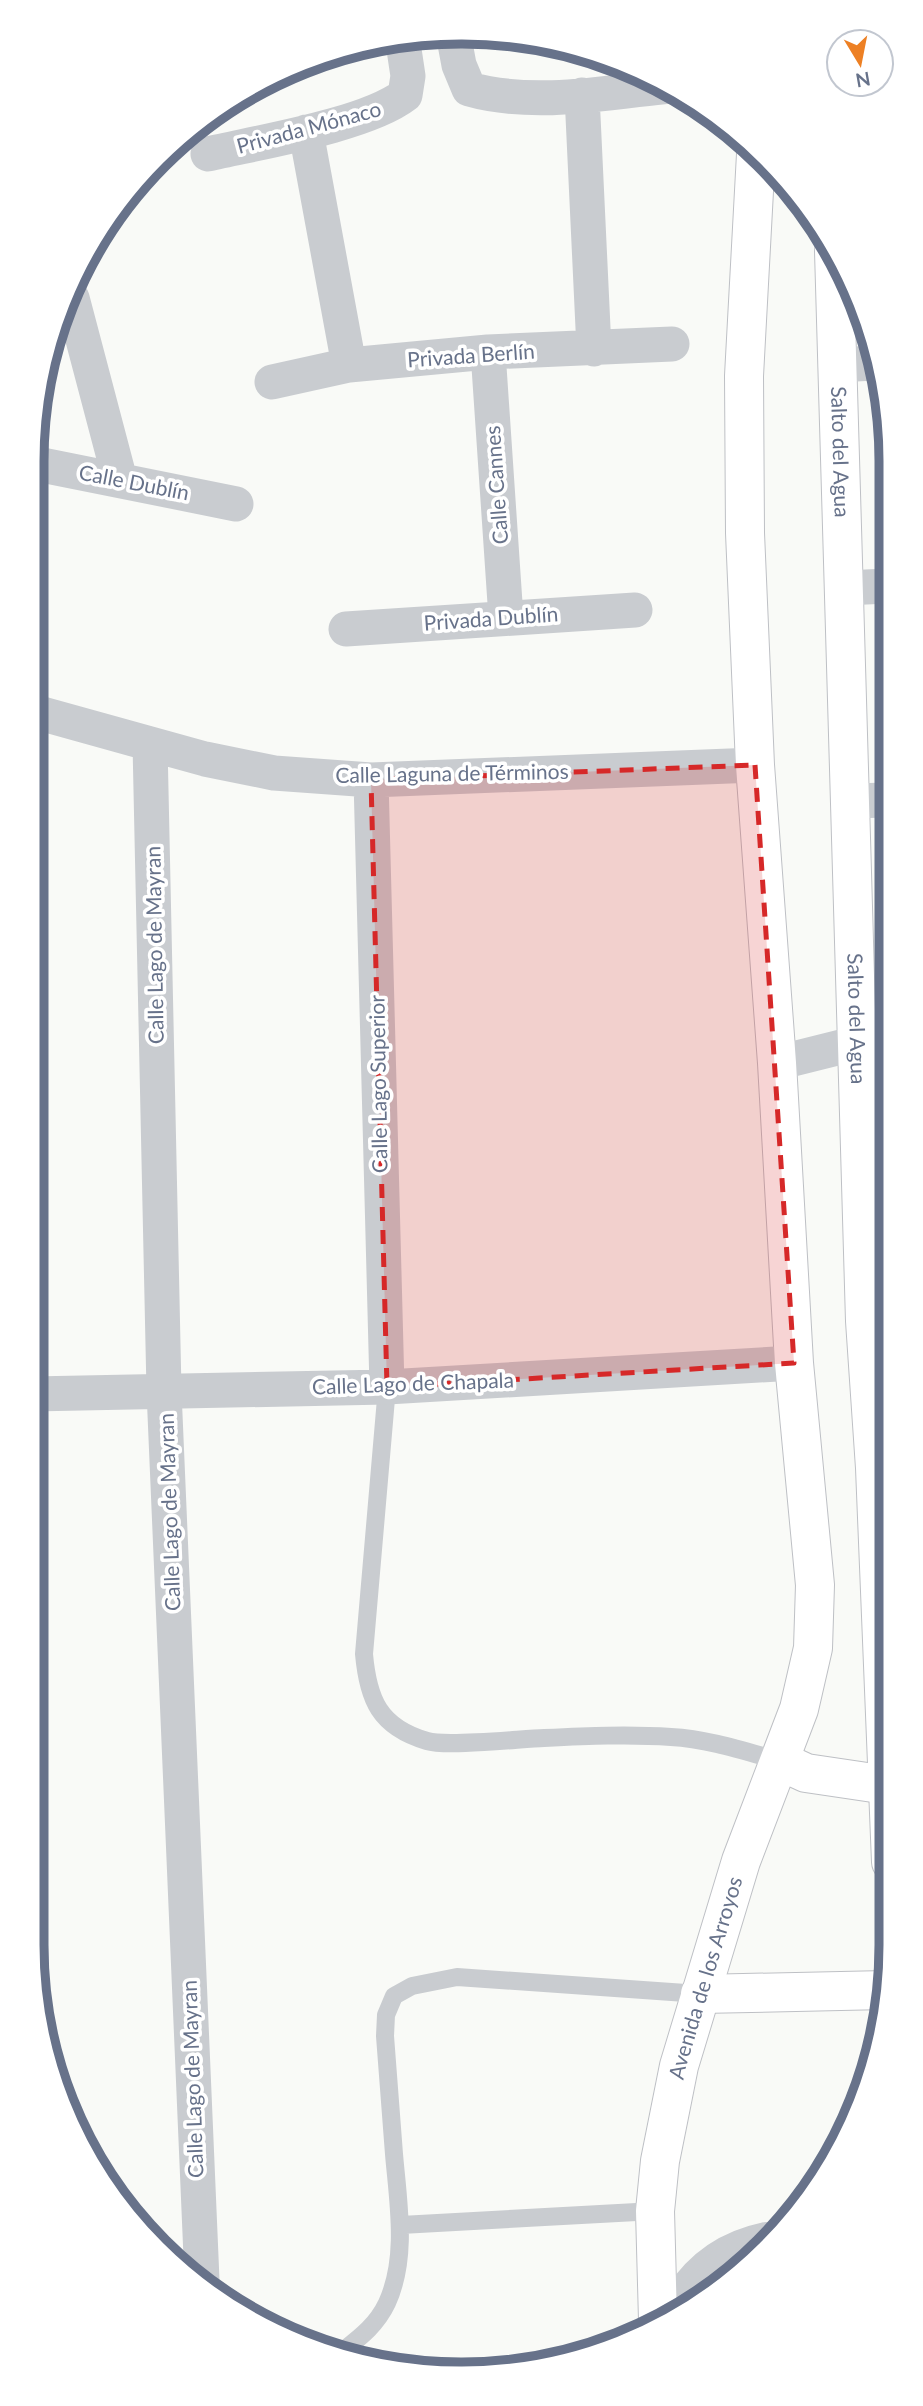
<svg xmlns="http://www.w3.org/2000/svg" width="923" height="2406" font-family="Lato,sans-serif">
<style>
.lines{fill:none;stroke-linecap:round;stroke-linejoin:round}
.primary-casing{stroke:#bec0c5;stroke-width:40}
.service{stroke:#c9ccd0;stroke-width:18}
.minor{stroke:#c9ccd0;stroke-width:35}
.tertiary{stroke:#c9ccd0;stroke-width:38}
.primary{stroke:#fff;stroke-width:38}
.marked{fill:#d62828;fill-opacity:0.2;stroke:#d62828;stroke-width:5;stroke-dasharray:14 9;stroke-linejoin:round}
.labels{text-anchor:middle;stroke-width:7;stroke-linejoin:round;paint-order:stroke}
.street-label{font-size:21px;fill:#67728a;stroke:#fff}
.rim{fill:none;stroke:#67728a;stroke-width:9}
</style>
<rect width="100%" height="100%" fill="#f9faf7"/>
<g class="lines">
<defs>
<g id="primary">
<path id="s1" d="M834,251l31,1070 10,147 16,394"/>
<path d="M780,1761l26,12 81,12"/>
<path d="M700,1994l186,-4"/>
<path id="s2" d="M658,2320l-3,-109 5,-50 19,-95 62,-205 58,-152 14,-61 2,-63 -21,-222 -17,-300 -22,-298 -10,-232 -1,-157 12,-222"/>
</g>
</defs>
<!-- primary casing -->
<use href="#primary" class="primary-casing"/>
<!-- service -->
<path class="service" d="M387,1387l-23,267c4,45 15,73 63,87 19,6 92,-2 117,-3 42,-2 85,-4 127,-1 37,2 73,14 109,24
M401,2225l254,-14
M344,2350c18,-14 33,-26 43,-47 21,-46 11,-101 7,-149 -3,-39 -6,-79 -9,-118l1,-21 8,-19 18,-10 45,-9 243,17"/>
<!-- minor -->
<path class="minor" d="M454,38l5,27 10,24c63,18 136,4 200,-3
M582,95l12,254
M306,132l43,233
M208,154c52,-12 158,-29 197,-59l3,-19 -6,-40
M72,298l48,182
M488,352l18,266
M836,365l39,-2
M272,382l77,-17 139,-13 184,-8
M32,463l204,41
M844,588l44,-2
M346,629l289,-19
M32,711l173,48 69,14 97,7 384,-15
M150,744l14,647 38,889
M371,780l16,607
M849,801l40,-1
M777,1063l112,-28
M862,1249l28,-1
M32,1394l355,-7 407,-24"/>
<!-- tertiary -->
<path class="tertiary" d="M674,2313c19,-38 49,-63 92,-72"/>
<!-- primary -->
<use href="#primary" class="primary"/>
</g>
<!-- marked area -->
<path class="marked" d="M755,765l39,598 -407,24 -16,-607z"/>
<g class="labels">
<!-- street labels -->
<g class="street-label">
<text transform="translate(309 128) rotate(-15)" y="7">Privada Mónaco</text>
<text transform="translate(471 356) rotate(-4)" y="7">Privada Berlín</text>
<text dy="7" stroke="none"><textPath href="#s1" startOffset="201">Salto del Agua</textPath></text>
<text transform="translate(134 483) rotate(11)" y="7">Calle Dublín</text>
<text transform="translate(497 485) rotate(-94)" y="7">Calle Cannes</text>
<text transform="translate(491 619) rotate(-4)" y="7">Privada Dublín</text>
<text transform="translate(452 774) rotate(-1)" y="7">Calle Laguna de Términos</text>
<text transform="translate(155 945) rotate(-91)" y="7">Calle Lago de Mayran</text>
<text dy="7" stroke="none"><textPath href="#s1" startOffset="768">Salto del Agua</textPath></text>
<text transform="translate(379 1084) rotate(-91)" y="7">Calle Lago Superior</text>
<text transform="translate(413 1384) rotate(-2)" y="7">Calle Lago de Chapala</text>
<text transform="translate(170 1512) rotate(-92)" y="7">Calle Lago de Mayran</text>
<text dy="7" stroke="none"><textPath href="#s2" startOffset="348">Avenida de los Arroyos</textPath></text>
<text transform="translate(193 2079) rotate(-92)" y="7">Calle Lago de Mayran</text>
</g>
</g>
<!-- crop -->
<path d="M0 0H923V2406H0ZM461 44H462A417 417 0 0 1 879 461V1945A417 417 0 0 1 462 2362H461A417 417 0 0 1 44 1945V461A417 417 0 0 1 461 44Z" fill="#fff" fill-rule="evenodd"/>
<path class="rim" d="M461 44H462A417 417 0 0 1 879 461V1945A417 417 0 0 1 462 2362H461A417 417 0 0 1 44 1945V461A417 417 0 0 1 461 44Z"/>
<!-- north arrow -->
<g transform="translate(860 63) rotate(170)"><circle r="33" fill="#ffffff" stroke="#c2c7d0" stroke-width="2"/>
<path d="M0-5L12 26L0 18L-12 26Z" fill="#ed8024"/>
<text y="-10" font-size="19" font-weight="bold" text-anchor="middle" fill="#67728a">N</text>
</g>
</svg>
